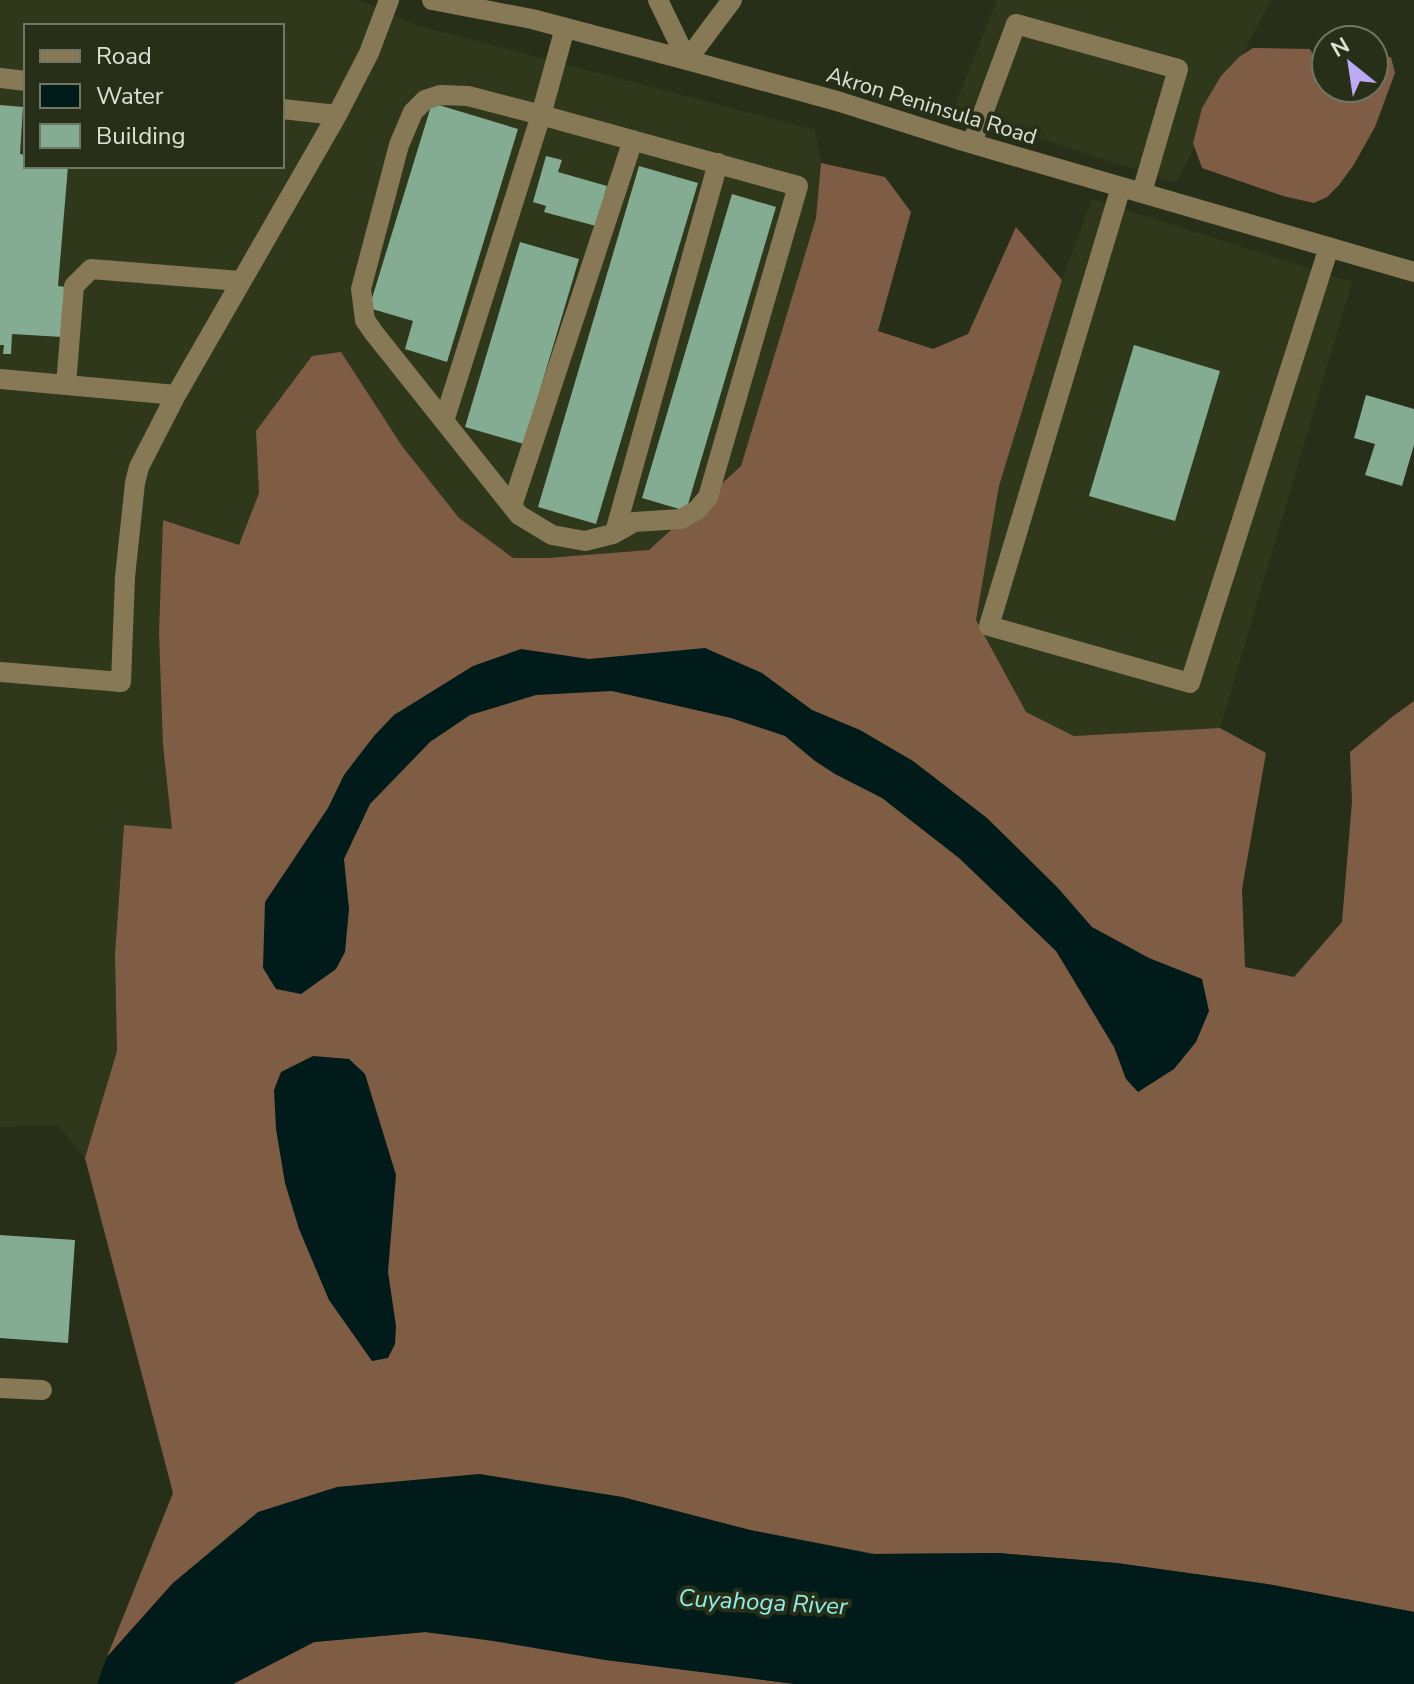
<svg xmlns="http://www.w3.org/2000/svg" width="1414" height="1684" font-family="'Nunito Sans',sans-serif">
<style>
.built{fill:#2f381b;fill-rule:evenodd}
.forest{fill:#7f5c44}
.water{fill:#001b1a}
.building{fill:#83ac93}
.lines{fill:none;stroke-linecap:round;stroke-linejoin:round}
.minor{stroke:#877956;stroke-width:20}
.labels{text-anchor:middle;stroke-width:8;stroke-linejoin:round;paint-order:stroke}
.street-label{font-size:22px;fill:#dce1d3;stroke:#282f19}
.water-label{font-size:24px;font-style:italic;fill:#91ede9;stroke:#282f19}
</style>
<rect width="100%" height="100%" fill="#282f19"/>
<!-- built -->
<path class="built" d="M0,0h359l57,25 399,105 6,33 -5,55 -75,248 -92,84 -102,8h-34l-54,-39 -57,-73 -146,-15 3,62 -20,52 -75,-25 -1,225 9,85 -48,-4 -9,129 2,96 -32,107 -27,-33 -58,2zM26,26h256v140h-256z
M997,0h274l-95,183 -223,-73z
M1092,199l260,83 -132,446 -145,8 -49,-24 -50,-92 23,-134 63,-206z"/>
<!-- forest -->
<path class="forest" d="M1253,48l57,1 9,17h7v22h48v-30l17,-1 4,16 -20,54 -22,39 -14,19 -12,12 -13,6 -31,-7 -81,-28 -9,-25 9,-35 19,-32 18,-19z
M821,163l64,14 26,35 -33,119 55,18 35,-15 48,-107 46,53 -63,206 -23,134 50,92 48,24 146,-8 46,25 -24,136 3,78 49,10 48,-55 10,-120 -2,-50 42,-35 22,-16v911l-147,-28 -151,-21 -118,-10 -123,1 -125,-24 -128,-33 -143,-23 -306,109 -66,74 66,-164 -88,-335 32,-107 -2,-96 9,-130 48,4 -9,-84 -4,-112 4,-113 76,25 20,-52 -3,-62 56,-75 29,-4 61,94 57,72 54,40h34l102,-8 92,-84 75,-248z
M425,1632c124,15 246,37 370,52h-562l81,-42z"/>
<!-- water -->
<path class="water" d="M705,648l57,25 50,37 48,20 53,31 74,57 70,69 35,40 57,31 53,21 7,32 -13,31 -22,27 -36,23 -12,-13 -12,-32 -58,-96 -97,-93 -77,-60 -47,-24 -20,-13 -30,-25 -54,-18 -119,-27 -76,4 -66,20 -40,27 -60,62 -26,55 5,50 -4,43 -9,17 -35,25 -25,-5 -13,-21 2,-66 63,-94 16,-33 30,-39 20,-21 79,-49 48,-17 68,10z
M313,1056l36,3 16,15 31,101 -8,97 8,54 -1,18 -7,14 -16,3 -43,-61 -30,-71 -14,-46 -9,-54 -2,-39 7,-18z
M479,1474l143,23 128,33 121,24 127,-1 118,10 151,21 147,28v72h-619l-190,-24 -117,-20 -63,-8 -111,10 -81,42h-136l10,-27 66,-74 85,-71 79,-25z"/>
<!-- building -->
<path class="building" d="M432,103l86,26 -71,233 -42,-13 8,-28 -44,-13z
M0,105l23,2 -3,47 6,1v11h42l-10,120 8,1 -4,50 -50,-3 -1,20h-8l1,-9h-4z
M546,156l16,4 -4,12 49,14 -11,40 -52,-14 2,-6 -13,-4z
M639,166l59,17 -102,341 -58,-17z
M732,194l44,13 -90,304 -44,-13z
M520,242l59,17 -55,185 -59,-17z
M1134,345l86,26 -45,150 -86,-25z
M1366,395l48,14v36l-12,41 -37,-11 10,-31 -21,-6z
M0,1235l75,5 -7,103 -68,-5z"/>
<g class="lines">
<!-- minor -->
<path class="minor" d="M432,0l100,19 155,41 150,41 126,40 451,131
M658,0l29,60 45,-60
M0,78l26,3
M337,115l32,-62 20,-53
M972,143l44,-119 162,45 -36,123
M1121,187l-132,439 201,57 139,-436
M0,379l176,16
M66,385l8,-99 17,-17 149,12
M444,421l97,-306 257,71 -90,311 -11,13 -16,9 -47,3 -21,12 -28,7 -33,-6 -33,-20 -145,-182 -9,-13 -4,-31 38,-144 14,-33 12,-12 15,-5 28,1 73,19 24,-87
M512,506l121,-366
M615,532l103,-369
M0,672l121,10 4,-105 10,-94 4,-16 37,-72 161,-280 -55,-6
M0,1388l42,2"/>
</g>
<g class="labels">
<!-- street labels -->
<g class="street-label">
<text transform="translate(932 105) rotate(17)" y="8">Akron Peninsula Road</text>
</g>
<!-- water labels -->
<g class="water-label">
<text transform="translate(763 1602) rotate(3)" y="8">Cuyahoga River</text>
</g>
</g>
<!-- legend -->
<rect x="24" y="24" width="260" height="144" fill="#282f19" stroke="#707663" stroke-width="2"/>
<rect x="40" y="50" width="40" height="12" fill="#877956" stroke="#707663" stroke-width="2"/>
<text x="96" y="64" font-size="24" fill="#dce1d3">Road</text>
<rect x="40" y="84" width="40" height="24" fill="#001b1a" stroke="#707663" stroke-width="2"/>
<text x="96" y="104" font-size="24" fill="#dce1d3">Water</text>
<rect x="40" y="124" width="40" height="24" fill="#83ac93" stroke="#707663" stroke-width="2"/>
<text x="96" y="144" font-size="24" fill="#dce1d3">Building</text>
<!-- north arrow -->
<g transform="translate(1350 64) rotate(330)"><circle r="38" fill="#282f19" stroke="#707663" stroke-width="2"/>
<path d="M0-6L14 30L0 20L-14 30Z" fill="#bcaaf5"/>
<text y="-12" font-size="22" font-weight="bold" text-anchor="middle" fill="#dce1d3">N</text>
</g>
</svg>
